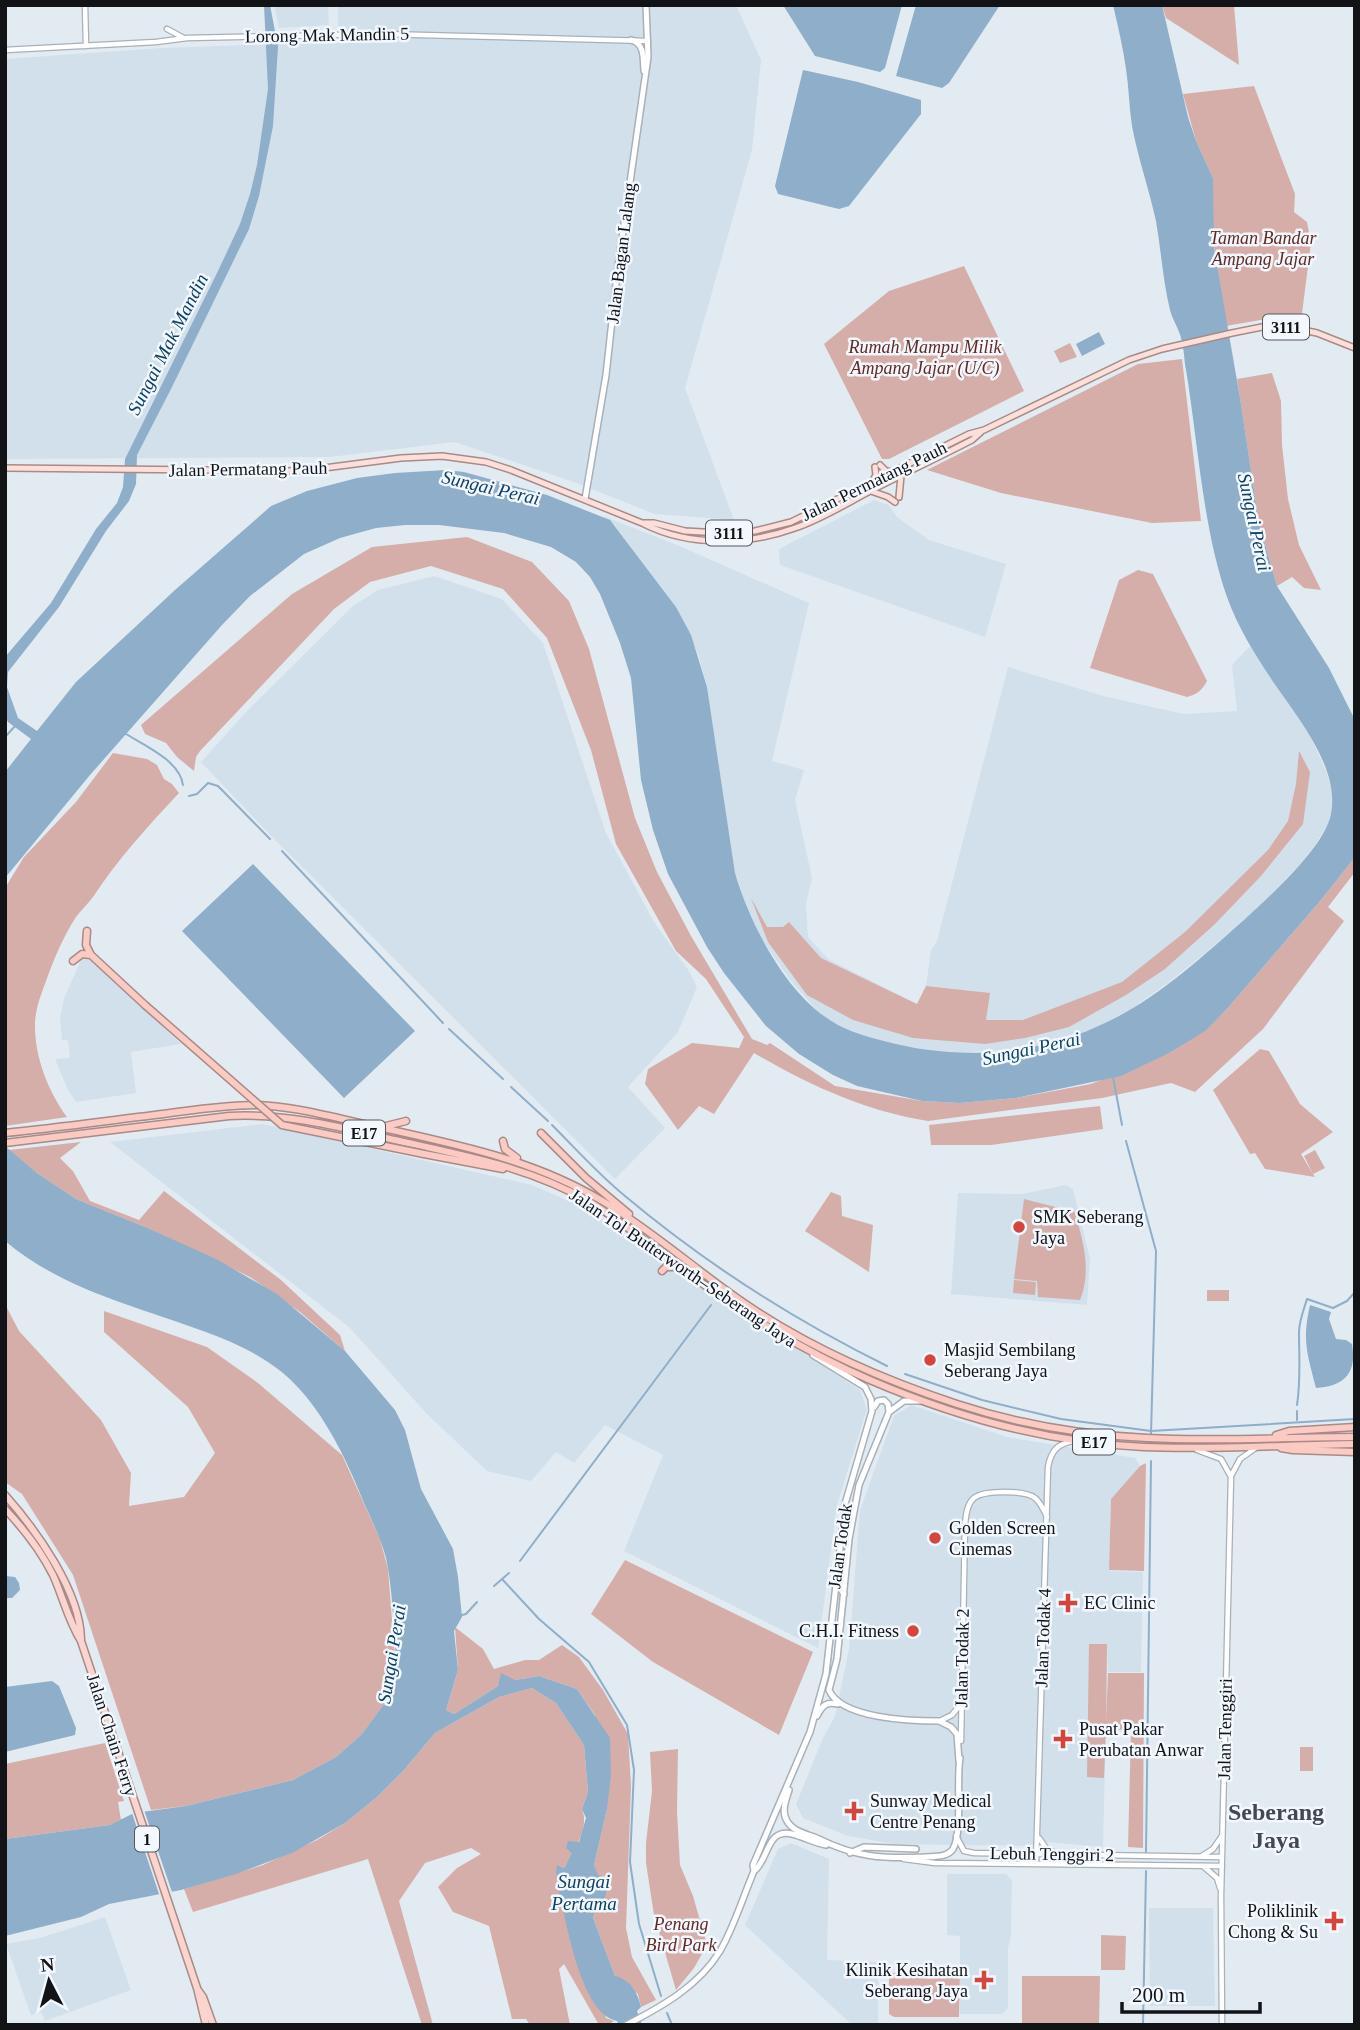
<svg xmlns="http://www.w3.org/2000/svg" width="1360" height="2030" font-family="'Times New Roman',serif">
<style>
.built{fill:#d2e0ec}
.green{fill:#d5aea9}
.water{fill:#8eaeca}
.pier{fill:#e3ebf2}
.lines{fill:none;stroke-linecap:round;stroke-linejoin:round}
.stream{stroke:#8eaeca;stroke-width:2}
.tertiary-casing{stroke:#a9b0b7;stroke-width:7}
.secondary-casing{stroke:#a9b0b7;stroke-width:8}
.primary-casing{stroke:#a88a86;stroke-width:8}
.trunk-casing{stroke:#a88a86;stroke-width:9}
.motorway-casing{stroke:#a88a86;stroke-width:9}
.tertiary{stroke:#fff;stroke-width:4.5}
.secondary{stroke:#fff;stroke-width:5}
.primary{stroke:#fcdfdb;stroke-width:5}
.trunk{stroke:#fbd4cf;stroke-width:6}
.motorway{stroke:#facac3;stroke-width:6}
.motorway-bridge-casing{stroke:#a88a86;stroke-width:9;stroke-linecap:butt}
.motorway-bridge{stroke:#facac3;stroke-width:6}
.poi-dot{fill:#d4463c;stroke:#f2f8fe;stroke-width:2.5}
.labels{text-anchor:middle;stroke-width:5;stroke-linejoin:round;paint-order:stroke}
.shield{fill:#f2f8fe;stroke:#54585c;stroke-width:2}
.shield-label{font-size:16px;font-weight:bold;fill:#111316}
.street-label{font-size:18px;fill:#111316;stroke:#f2f8fe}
.park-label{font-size:18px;font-style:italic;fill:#632a24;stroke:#f2f8fe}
.poi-label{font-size:18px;fill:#111316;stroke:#f2f8fe;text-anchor:start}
.water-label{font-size:19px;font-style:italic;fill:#0c4167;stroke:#f2f8fe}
.district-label{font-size:24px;font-weight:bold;fill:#43494f;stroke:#f2f8fe}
</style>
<rect width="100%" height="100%" fill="#e3ebf2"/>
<!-- built -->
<path class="built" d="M274,5h54l1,20 -50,3z
M338,5h398l25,55 -9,90 -67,238 49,132 -79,-6 -84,-33 -116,-39 -125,15 -325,2v-400l156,-11 177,-6z
M874,500l15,5 8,12 32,23 77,24 -21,73 -205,-72 -1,-16z
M603,516l72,28 134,59 -37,158 32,9 -9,30 17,78 -6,26 2,33 20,22 89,45 9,-18 5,-36 6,-9 71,-274 95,29 81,18 53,-3 -5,-46 18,-19 59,87 17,38 6,19v20l-4,15 -22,33 -44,46 -48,42 -45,36 -38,27 -26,14 -31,13 -51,13 -73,4 -43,-6 -41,-10 -30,-13 -15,-9 -31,-35 -27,-39 -16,-33 -12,-35 -28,-186 -9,-33 -22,-47 -61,-81z
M434,576l68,23 41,44 63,190 48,89 35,49 8,16 -19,45 -50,55 37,41 -50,51 -340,-339 -74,-78 45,-50 107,-106 25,-16z
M82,958h8l91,86 -50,8 5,41 -60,9 -8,-12 -13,-31 15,-1 -2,-18h-6l-2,-22 4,-20z
M263,1124l269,61 55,24 273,181 7,19 -30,96 -19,143 -194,-97 39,-96 -58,-30 -31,38 -18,-11 -25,29 -44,-10 -61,-58 -76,-85 -240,-186z
M1066,1185l7,4 17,70 -3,46 -136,-11 7,-101 64,1z
M911,1405l96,32 128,21 5,8 -29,33 -2,72 34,1 -2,100h-33v-27l-5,202 -58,-5 -20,4 -131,-2 -46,-8 -45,-18 -7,-14 27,-66 12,-22 14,-67 11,-139 34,-94z
M791,1843l38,16 -2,101 51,2v63h-26l-107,-100 33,-76z
M947,1874h59l6,6 -1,55 -3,13v60l-6,6h-42v-78l-13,-1z
M1149,1908h64l2,98h-65z
M105,1917l26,73 -86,31 -4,-9 -10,3 -25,-71 34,-6z"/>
<!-- green -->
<path class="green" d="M1162,5h72l5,60 -73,-47z
M1254,86l41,108 -1,18 13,10 4,21 -10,78 -24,-4 -51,9 -14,-94 1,-54 -17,-37 -13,-47z
M964,266l60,125 -135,68h-7l-58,-115 65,-53z
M1070,343l7,14 -17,6 -6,-12z
M1182,359l19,162 -49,2 -151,-30 -74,-23 211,-106z
M1272,373l9,28 1,44 6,54 11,46 22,45 -17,-2 -12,-11 -15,9 -18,-63 -22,-144z
M467,537l65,25 37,39 20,48 46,169 22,54 34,64 61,103 15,6 3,-2 65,43 87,15 38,2 56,-5 75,-14 82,-33 31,-20 22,-21 95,-110 34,-43v15l-27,35 16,14 -81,108 -68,63 -24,-9 -69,15 -174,23c-64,-10 -119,-36 -174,-68l-40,61 -15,-8 -21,24 -33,-46 3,-15 44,-26 47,5 5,-11 -38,-58 -30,-28 -60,-107 -25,-94 -44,-112 -44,-49 -72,-23 -61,16 -36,27 -134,142 -4,6 -2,14 -17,-14 -11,-14 -21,-9 -4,-9 151,-131 80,-47z
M1138,570l15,4 54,107c-5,9 -9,13 -20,16l-97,-29 29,-88z
M1299,751l11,21 -7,52 -42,52 -46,48 -50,45 -39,26 -57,32 -44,11 -40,6 -72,-6 -60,-18 -46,-25 -39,-53 -17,-44 16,29h16l6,-5 32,36 96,46 9,-18 64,7 -4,27h37l99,-38 63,-50 83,-82 20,-29 8,-37z
M113,753l34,6 10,6 7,14 8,5 7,9c-31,33 -61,66 -86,104 -5,7 -12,13 -17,20 -13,20 -22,42 -30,64 -5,14 -10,26 -11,41 -1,34 13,69 32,95l-62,9v-238l19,-31 52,-55z
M1260,1049l9,2 31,53 33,28 -32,22 12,20 -9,-18 11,-6 10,18 -12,6 2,3 -50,-8 -10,-16 -5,1 -37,-64z
M1100,1106l3,23 -112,16h-60l-2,-20z
M81,1142l-21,16 13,13 17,30 49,19 25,-29 117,89 59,55 5,16 -45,-39 -50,-35 -107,-51 -67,-27 -39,-26 -28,-23z
M831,1192l10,4 1,20 31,9 -4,47 -64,-41z
M1024,1199l51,13c8,30 17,58 5,88l-42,-3 -1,-16 -23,-2z
M1014,1280l22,2 -1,13 -22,-2z
M1207,1290h22v11h-22z
M5,1304l14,27 82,89 30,53 -2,33 55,-9 31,-44 -27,-46 -84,-75v-21l103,36 51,36 84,72 38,84 8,30 8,102 -9,29 -26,35 -25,22 -43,23 -107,26 -35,4 -78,-235 -51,-81 -17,-12z
M1146,1463l-2,108 -35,-1 2,-71 29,-33z
M625,1560l188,92 -34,83 -126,-73 -62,-48z
M455,1627l28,22 11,20 31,-9h14l23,-15 17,12 24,33 25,44 3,52 -5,142 6,29 24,43 -15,7 -3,-13 -23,-18 -22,-58 3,-8 9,-9 -11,-36 13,-56 -12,-94 -18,-26 -38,-13 -24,4 -17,6 -44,28 -8,-4 12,-40z
M1089,1644h18l-1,77 2,-48h36l-1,175 -15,-1 3,-117 -25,-1 -2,49 -17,-1z
M532,1688l24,15 28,42 4,47 -6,17c8,20 -9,42 -18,59l-7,-3 9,17 40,136 8,3 -7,4h-8l-35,-61 -5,5 11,56h-40l-4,-6h-14l-23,-93 -36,-14 -15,-25 19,-19 24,-14 -10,-6 -46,15 -26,38 34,124h-11l-54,-166 -175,53 -9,-23 79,-24 54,-25 28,-17 32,-26 26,-26 32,-38 64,-36z
M105,1743l19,58 -6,1 3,18 -11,5 -105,14v-75z
M1300,1747h13v24h-13z
M678,1749l-1,63 3,53 13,31 14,49 -13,23 -18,22 -22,-75 -8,-52v-20l6,-52 -2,-39z
M1101,1935l25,1 -1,34h-24z
M960,1971l-1,46h-65l-5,-3v-41z
M1022,1976h78l-1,49h-77z"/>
<!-- water -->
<path class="water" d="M264,5h6l8,42 -5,79 -14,70 -10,33 -77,158 -35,68 -1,29 -7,17 -23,30 -47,76 -51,65 -1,15 11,31 19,13 39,-49 99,-92 96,-84 36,-15 50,-13 38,-5 51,-3 18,2 83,23 63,25 66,87 15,28 16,52 28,186c14,48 47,113 89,143 17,13 39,20 60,25 73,20 154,15 223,-19 51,-24 95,-65 137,-102 25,-23 81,-73 87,-106 9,-46 -33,-96 -57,-131 -18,-27 -36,-55 -47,-86 -25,-71 -29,-158 -42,-233 -1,-10 -2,-22 -6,-32 -3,-8 -7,-14 -9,-22 -7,-29 -9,-60 -14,-89 -7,-32 -18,-63 -24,-95 -3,-19 -3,-38 -6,-57 -3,-21 -8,-43 -13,-64h49l26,112 8,24 17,37 1,70 26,150 19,125 18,63 52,82 26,52v137l-34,43 -95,110 -21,21 -32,20 -52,25 -105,22 -56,5 -38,-2 -65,-15 -24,-11 -34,-21 -33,-28 -42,-53 -17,-26 -39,-73 -15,-44 -12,-50 -10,-102 -11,-35 -20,-49 -10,-17 -14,-15 -25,-15 -47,-14 -65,-8h-34l-29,3 -36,10 -36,16 -54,42 -28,29 -132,150 -85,103v-106l26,-33 -23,-17 -3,-6v-59l46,-54 45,-74 21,-26 6,-16 2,-28 93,-188 22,-47 10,-30 7,-29 11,-76z
M783,5h119l-17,63 -5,4 -65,-16z
M916,5h84l-51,78 -7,5 -46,-12z
M803,70l55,12 63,18v14l-72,92 -10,3 -61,-15 -3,-8z
M1099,332l6,12 -23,12 -6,-12z
M253,864l162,167 -71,67 -162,-167z
M5,1146l32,27 39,26 67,27 73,33 61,35 68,57 50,59 10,20 16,59 32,60 5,28 4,40 -8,14 4,39 -12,40 8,4 44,-28 3,-13 14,7 24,-4 38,13 33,49 1,37 -4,34 -13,56 4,10 8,2c4,25 -7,23 -13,41l22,58c15,3 23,17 26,31l-4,4 5,14h-23l-2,-4c-36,-7 -50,-97 -58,-129l6,-10 -9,-8 1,-9 7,3 8,-15 -6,-5 2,-7 11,1 7,-24 -4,-9 6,-17 -4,-47 -28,-42 -24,-15 -33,9 -64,36 -32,38 -26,26 -32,26 -51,29 -58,22 -55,16 -72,14 -28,13 -76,19v-97l105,-14 24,-12 52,-7 107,-26 43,-23 25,-22 26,-35 9,-29v-13c-3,-33 -3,-68 -10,-100 -5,-19 -14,-37 -22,-55 -18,-45 -43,-98 -81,-130 -23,-19 -52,-32 -80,-42 -68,-25 -141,-42 -198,-90z
M1310,1305l21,7 -2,7 7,20 10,1 6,4c5,29 -7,42 -36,44 -9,-35 -14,-47 -6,-83z
M5,1576l10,1 4,6 1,7 -8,8h-7z
M52,1681l7,5 17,42 -1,7 -70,17v-65z"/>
<!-- pier -->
<path class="pier" d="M143,1807l30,88 -13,2 -29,-87z"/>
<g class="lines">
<!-- stream -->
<path class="stream" d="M126,734c18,11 54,27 57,51
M5,737l11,-12
M189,796l8,-2 11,-11 10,3 52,53
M282,851l161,172
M449,1029l54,50
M1113,1077l9,48
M511,1087l37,34
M552,1125c24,24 47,50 73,71 80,67 169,124 262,170
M1126,1141l30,110 -5,183
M905,1374l77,26 79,19 90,12 204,-12
M1297,1405c4,-25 2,-49 2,-73 0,-11 5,-23 8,-33l26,9 14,-7 8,-9
M1297,1411v9
M520,1561l191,-256
M502,1579l37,40 50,43 38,63 7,45 -4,92 9,62 22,72
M494,1586l15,-13
M462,1615l4,-1 11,-12
M1146,1853l5,-392
M667,2013l5,12
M1143,2025l3,-154"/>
<defs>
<path id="tertiary" d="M85,5l1,41
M167,29l15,8
M5,50l151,-8 31,-4 195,-4 266,7
M1197,1450l24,9 9,16
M940,1721l12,-6 8,-10
M961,1741l4,-217c1,-9 2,-20 9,-26 10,-8 52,-8 61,0 6,5 9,12 12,19
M956,1836l8,15 10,2 248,4
M1039,1838l7,10 9,5
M1048,1854l1,4 12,4
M1202,1856l11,-7 9,-13
M904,1859l31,4 287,3
M1036,1864l12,-397c3,-16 9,-23 25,-26
M1203,1866l14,12 3,10
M1222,2025l-1,-129 10,-420 9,-17 17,-12"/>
<path id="secondary" d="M631,40c14,3 12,19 13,31
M585,499l21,-124 12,-109 30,-209 -2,-52
M920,1401h-16l-15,11 -30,73 -10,54 -12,120 -8,31c12,29 83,31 110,31l12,6 6,7 2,27
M874,1407l4,-6 6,-1 4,4 1,8
M841,1558l-1,30 4,6
M817,1716c5,-10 9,-15 21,-12
M789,1790c-3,10 -8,21 -2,31 6,11 21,13 32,18 36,18 64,20 104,18 10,-1 24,1 30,-8 10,-18 3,-69 7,-91
M850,1853l14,-6 52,2
M754,1871c15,-11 12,-43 38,-37 12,3 22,9 34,11
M626,2025c35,-18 73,-39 94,-74 14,-24 23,-54 34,-80l-1,-6 57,-133 16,-58 19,-170 27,-93 -1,-12 -6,-12 -52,-32"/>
<path id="primary" d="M880,465l6,6 6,1
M5,468l296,3 100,-13 41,-2 44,6 25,8 131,53h12l31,8 36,2 34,-2 36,-9 178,-88 15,-4 145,-70 33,-11 70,-16 30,-6 32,1 23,5 38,15
M872,482l4,-7 -1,-8
M871,491l17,6 7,5
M899,497l2,-21
M644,524c46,23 104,21 151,4 27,-9 52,-25 77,-38 33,-17 67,-33 100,-50l9,-8"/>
<path id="trunk" d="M5,1495c31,35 75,96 76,144
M5,1509c19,20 36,42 48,66 10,22 15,45 28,66l116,347 9,37
M198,1990l5,7 10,28"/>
<path id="motorway" d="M87,931l-1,14 5,10 54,50
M73,961l9,-7 9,1
M382,1127l24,-6
M5,1133c50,-5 100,-12 150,-18 33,-4 66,-10 100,-10 40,1 80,13 119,21 80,18 160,33 230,76 52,31 96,72 146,105 61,41 137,74 207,97 61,20 125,31 190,34 69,4 139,-1 208,-1
M541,1133l45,45 43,36
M503,1141l2,8 12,9
M5,1143l224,-27c58,-3 111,11 166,24 67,15 135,27 195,62 33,20 62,45 93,68 59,42 119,81 187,110 86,37 179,63 274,67 70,3 140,-2 211,-3
M424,1154l79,15
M662,1271l4,-4h12
M1276,1435l13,-4 66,-4
M1281,1448l12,2 62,2"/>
</defs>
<!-- tertiary casing -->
<use href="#tertiary" class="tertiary-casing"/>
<!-- secondary casing -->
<use href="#secondary" class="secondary-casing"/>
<!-- primary casing -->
<use href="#primary" class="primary-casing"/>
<!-- trunk casing -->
<use href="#trunk" class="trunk-casing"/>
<!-- motorway casing -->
<use href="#motorway" class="motorway-casing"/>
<!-- tertiary -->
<use href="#tertiary" class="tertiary"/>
<!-- secondary -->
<use href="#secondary" class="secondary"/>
<!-- primary -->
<use href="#primary" class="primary"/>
<!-- trunk -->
<use href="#trunk" class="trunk"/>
<!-- motorway -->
<use href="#motorway" class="motorway"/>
<defs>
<path id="motorway-bridge" d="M145,1005l137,120 142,29"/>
</defs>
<!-- motorway-bridge casing -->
<use href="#motorway-bridge" class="motorway-bridge-casing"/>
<!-- motorway-bridge -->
<use href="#motorway-bridge" class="motorway-bridge"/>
</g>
<!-- markers -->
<g class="poi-dot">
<circle cx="1019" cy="1227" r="7"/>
<circle cx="930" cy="1360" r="7"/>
<circle cx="935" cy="1538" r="7"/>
<path d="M1064.5 1592.5h7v7h7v7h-7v7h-7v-7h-7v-7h7z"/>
<circle cx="913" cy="1631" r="7"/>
<path d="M1059.5 1728.5h7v7h7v7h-7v7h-7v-7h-7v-7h7z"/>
<path d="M850.5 1800.5h7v7h7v7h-7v7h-7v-7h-7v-7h7z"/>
<path d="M1330.5 1910.5h7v7h7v7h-7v7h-7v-7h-7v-7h7z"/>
<path d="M980.5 1969.5h7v7h7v7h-7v7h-7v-7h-7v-7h7z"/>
</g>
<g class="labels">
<!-- shield labels -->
<g class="shield">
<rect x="1263" y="314.5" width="46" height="25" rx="5"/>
<rect x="706" y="520.5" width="46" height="25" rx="5"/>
<rect x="343" y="1120.5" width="42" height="25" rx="5"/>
<rect x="1073" y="1429.5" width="42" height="25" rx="5"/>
<rect x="135" y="1826.5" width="24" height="25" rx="5"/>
</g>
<g class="shield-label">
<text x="1286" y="333">3111</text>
<text x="729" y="539">3111</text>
<text x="364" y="1139">E17</text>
<text x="1094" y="1448">E17</text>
<text x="147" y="1845">1</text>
</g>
<!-- street labels -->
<g class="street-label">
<text transform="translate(327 35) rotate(-1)" y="6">Lorong Mak Mandin 5</text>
<text transform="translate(621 253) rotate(-83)" y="6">Jalan Bagan Lalang</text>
<text transform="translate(248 469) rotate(-1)" y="6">Jalan Permatang Pauh</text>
<text transform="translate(874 481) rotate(-26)" y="6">Jalan Permatang Pauh</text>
<text transform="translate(683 1268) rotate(34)" y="6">Jalan Tol Butterworth–Seberang Jaya</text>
<text transform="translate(840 1546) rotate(-82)" y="6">Jalan Todak</text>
<text transform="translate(1043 1638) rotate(-88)" y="6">Jalan Todak 4</text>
<text transform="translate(962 1658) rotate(-89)" y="6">Jalan Todak 2</text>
<text transform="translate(1225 1729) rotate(-89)" y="6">Jalan Tenggiri</text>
<text transform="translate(112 1735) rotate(72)" y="6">Jalan Chain Ferry</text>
<text transform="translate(1052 1854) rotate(1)" y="6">Lebuh Tenggiri 2</text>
</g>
<!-- park labels -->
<g class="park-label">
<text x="1263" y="244">Taman Bandar<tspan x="1263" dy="21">Ampang Jajar</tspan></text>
<text x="925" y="353">Rumah Mampu Milik<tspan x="925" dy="21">Ampang Jajar (U/C)</tspan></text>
<text x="681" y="1930">Penang<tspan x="681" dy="21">Bird Park</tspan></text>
</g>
<!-- poi labels -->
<g class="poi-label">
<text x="1033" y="1223">SMK Seberang<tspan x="1033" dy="21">Jaya</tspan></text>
<text x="944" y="1356">Masjid Sembilang<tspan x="944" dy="21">Seberang Jaya</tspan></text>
<text x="949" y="1534">Golden Screen<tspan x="949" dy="21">Cinemas</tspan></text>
<text x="1084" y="1609">EC Clinic</text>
<text x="899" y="1637" text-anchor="end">C.H.I. Fitness</text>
<text x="1079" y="1735">Pusat Pakar<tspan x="1079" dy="21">Perubatan Anwar</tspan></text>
<text x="870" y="1807">Sunway Medical<tspan x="870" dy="21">Centre Penang</tspan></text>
<text x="1318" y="1917" text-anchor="end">Poliklinik<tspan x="1318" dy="21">Chong &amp; Su</tspan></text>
<text x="968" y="1976" text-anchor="end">Klinik Kesihatan<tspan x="968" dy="21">Seberang Jaya</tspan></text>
</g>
<!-- water labels -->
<g class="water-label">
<text transform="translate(167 344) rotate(-63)" y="7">Sungai Mak Mandin</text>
<text transform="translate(491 487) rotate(13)" y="7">Sungai Perai</text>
<text transform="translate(1255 522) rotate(78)" y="7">Sungai Perai</text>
<text transform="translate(1031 1048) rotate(-12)" y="7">Sungai Perai</text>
<text transform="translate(391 1654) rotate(-81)" y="7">Sungai Perai</text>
<text x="584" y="1888">Sungai<tspan x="584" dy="22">Pertama</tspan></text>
</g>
<!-- district labels -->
<g class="district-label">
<text x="1276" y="1820">Seberang<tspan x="1276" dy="28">Jaya</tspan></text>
</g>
</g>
<!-- border -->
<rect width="1360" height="2030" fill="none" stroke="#111316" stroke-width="14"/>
<!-- north arrow -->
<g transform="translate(49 1981) rotate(354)" stroke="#f2f8fe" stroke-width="5" paint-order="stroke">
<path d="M0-5L12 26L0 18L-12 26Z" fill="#111316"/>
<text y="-10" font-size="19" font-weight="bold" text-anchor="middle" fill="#111316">N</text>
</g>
<!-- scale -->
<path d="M1122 2002v10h138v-10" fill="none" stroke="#111316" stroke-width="3.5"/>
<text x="1132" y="2002" font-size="21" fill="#111316" stroke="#f2f8fe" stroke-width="5" paint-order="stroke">200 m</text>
</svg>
